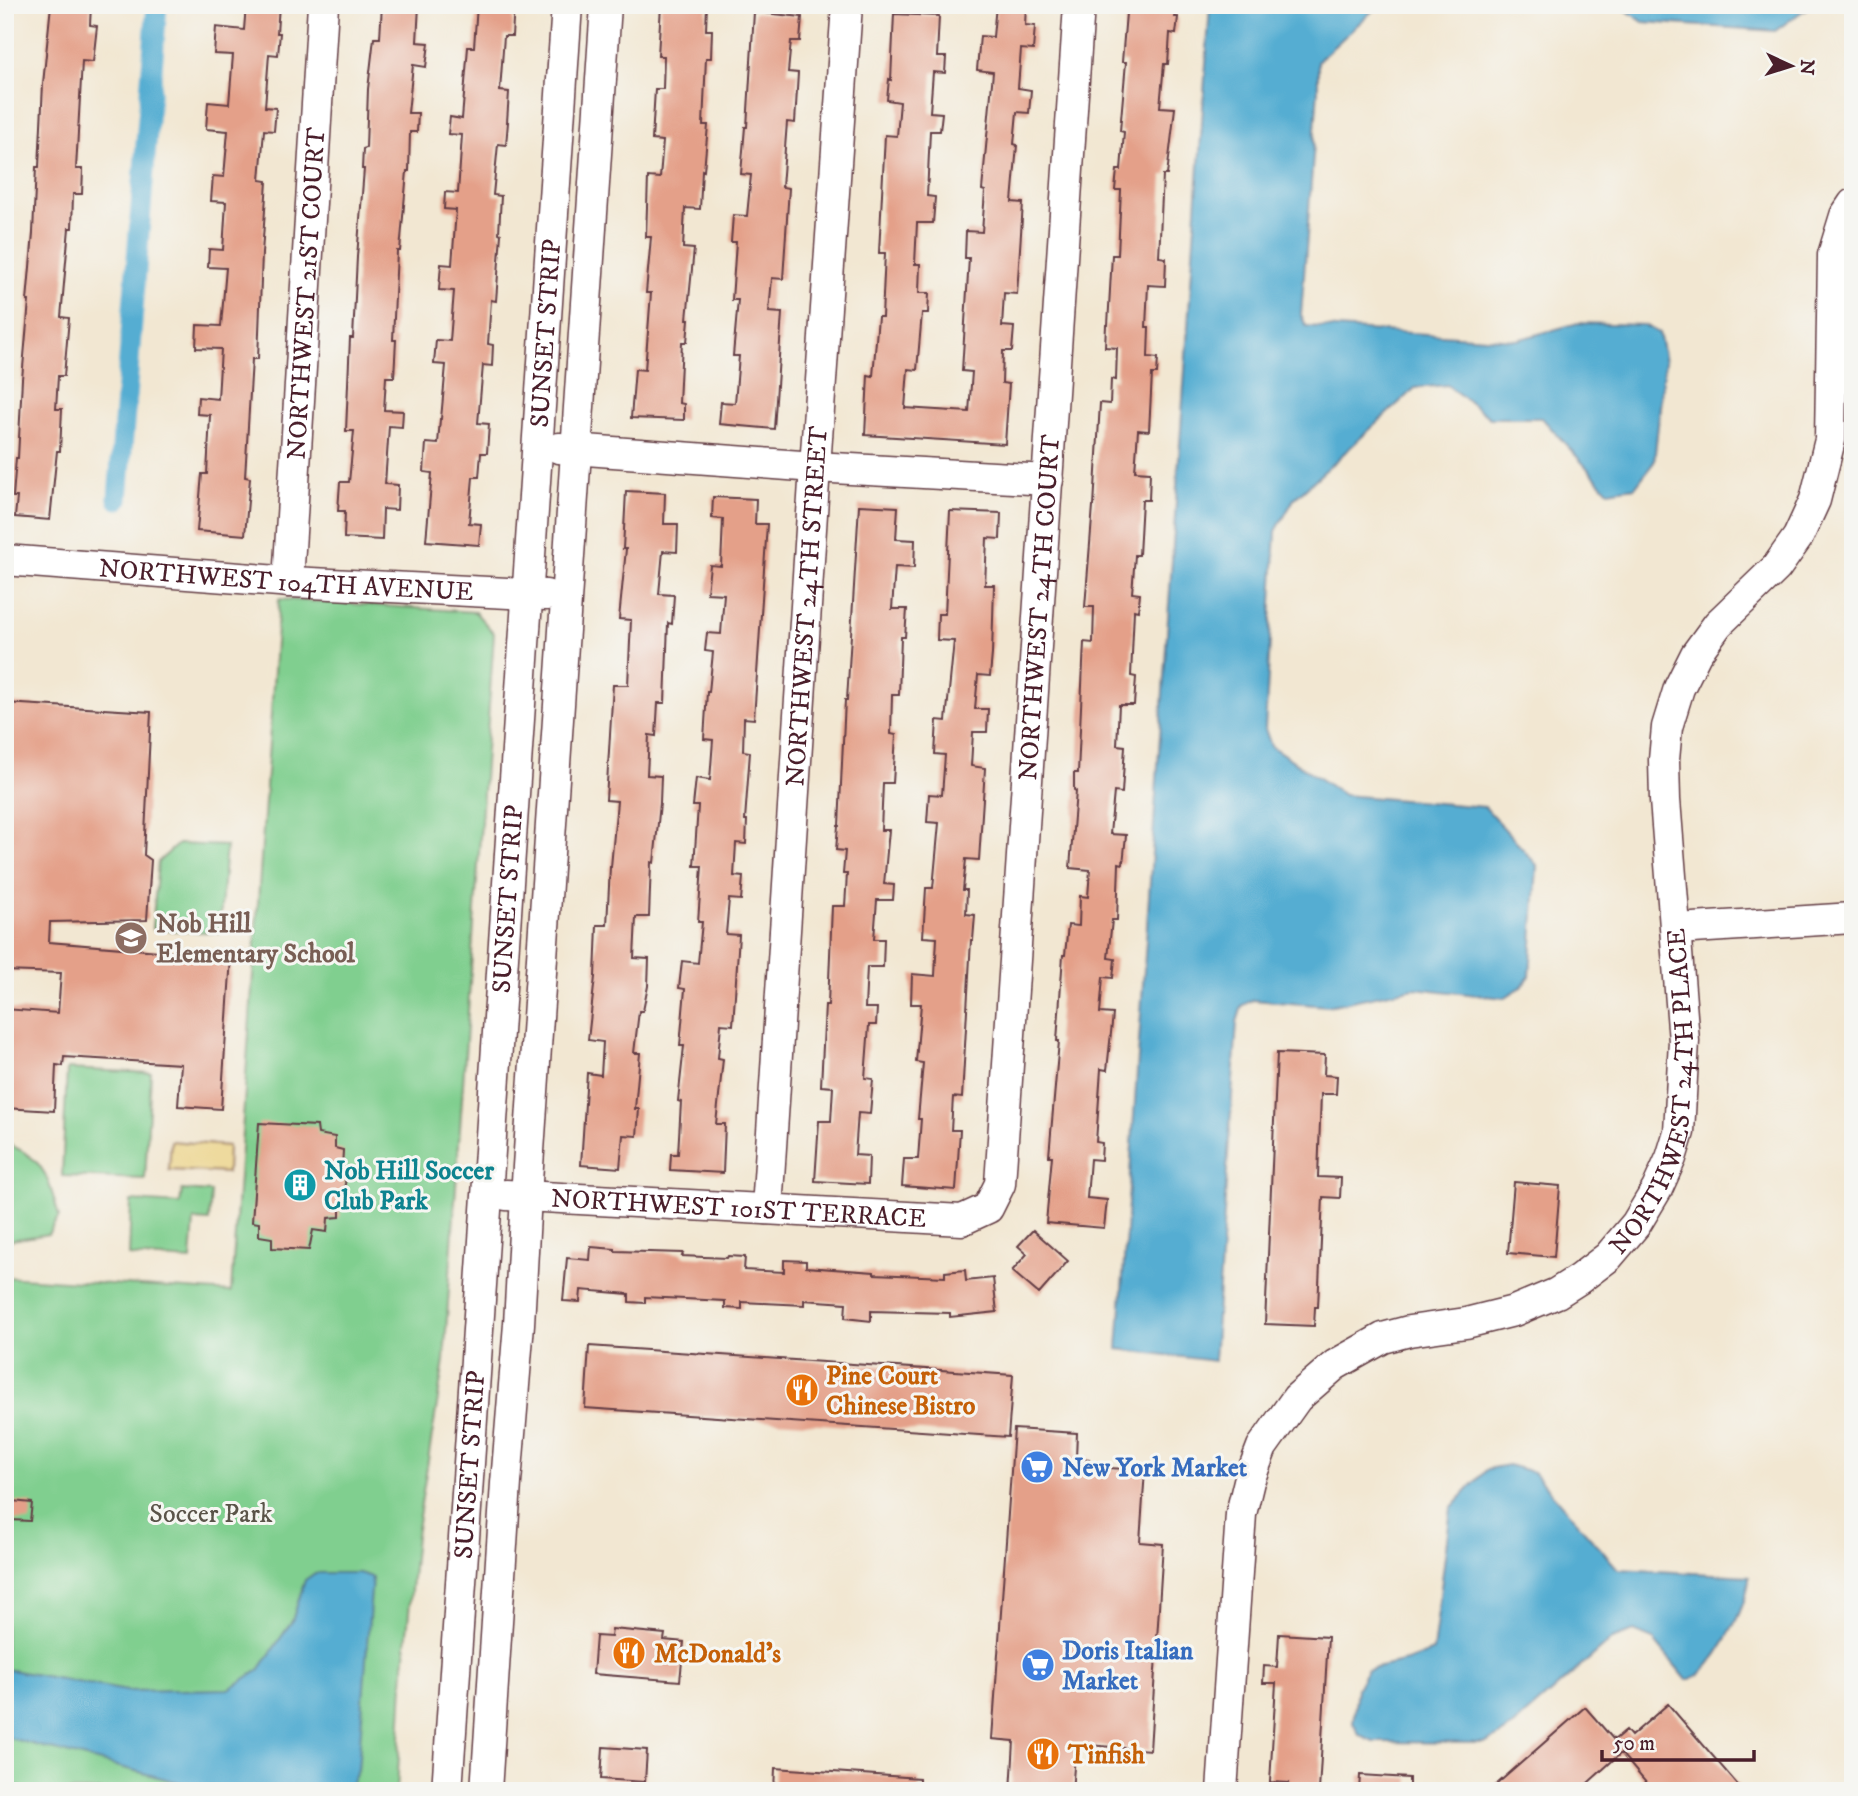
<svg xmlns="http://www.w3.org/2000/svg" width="1858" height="1796" font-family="'IM FELL DW Pica',serif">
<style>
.green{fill:#80cf8f;stroke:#65775d;stroke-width:2}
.sand{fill:#eeda9e;stroke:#9c7c64;stroke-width:2}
.water{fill:#54add2;stroke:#4f667e;stroke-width:2}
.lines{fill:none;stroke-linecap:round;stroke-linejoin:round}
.canal{stroke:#54add2;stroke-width:21}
.building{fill:#e4a089}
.minor-casing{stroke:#633d44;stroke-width:33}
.minor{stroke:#fff;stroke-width:30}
.labels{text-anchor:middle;stroke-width:6;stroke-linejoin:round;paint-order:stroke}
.street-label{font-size:26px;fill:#4a1f2b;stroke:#f6f6f2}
.education-label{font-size:26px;font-weight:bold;fill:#785e54;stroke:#f6f6f2;text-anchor:start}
.culture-label{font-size:26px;font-weight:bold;fill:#0d838f;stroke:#f6f6f2;text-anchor:start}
.food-label{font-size:26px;font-weight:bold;fill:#c56008;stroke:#f6f6f2;text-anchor:start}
.shop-label{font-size:26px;font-weight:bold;fill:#366cbe;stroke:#f6f6f2;text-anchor:start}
.park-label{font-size:26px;fill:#5a5449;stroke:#f6f6f2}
</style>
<rect width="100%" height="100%" fill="#f6f6f2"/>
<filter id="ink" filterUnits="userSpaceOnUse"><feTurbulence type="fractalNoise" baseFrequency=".0143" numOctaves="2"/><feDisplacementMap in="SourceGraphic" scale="14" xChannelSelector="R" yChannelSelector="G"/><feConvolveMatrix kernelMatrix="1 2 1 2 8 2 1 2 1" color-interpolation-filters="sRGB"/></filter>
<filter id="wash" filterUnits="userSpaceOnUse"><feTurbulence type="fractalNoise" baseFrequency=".00686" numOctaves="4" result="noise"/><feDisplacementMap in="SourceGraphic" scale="28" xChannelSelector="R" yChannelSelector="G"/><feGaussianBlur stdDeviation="1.57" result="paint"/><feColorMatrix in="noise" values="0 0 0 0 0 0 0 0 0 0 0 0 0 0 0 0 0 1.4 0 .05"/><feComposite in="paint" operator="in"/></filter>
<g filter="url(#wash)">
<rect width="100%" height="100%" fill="#f2e7d2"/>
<!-- green -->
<path class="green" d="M279,599l196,13 19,21 -50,728 -28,174 -12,132 -7,124h-367l-25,-9v-505l226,15z
M178,844l48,2 -7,87 -67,-4 6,-67z
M67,1069l84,4 -6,106 -83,-3z
M5,1143c42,16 42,35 54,73l-11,18 -43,7z
M182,1190l29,2 -2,29 -15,-1 -3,40 -62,-4 2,-55 49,3z"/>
<!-- sand -->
<path class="sand" d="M171,1141l57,5 -1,27 -58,-3z"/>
<!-- water -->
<path class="water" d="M1210,5h169l-61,56v29l-17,225 5,11 211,14 61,-17 66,2 15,8 6,28 -11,101 -19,25 -27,4 -66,-73h-52l-43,-33 -32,3 -121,111 -18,32 -11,198 6,17 73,49 141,12 52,58 -7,111 -9,11 -17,11 -90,-10 -86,18 -76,-6 -10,6 -5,16 -23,339 -96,-12z
M1619,5h192l-36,26 -132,-9z
M1508,1465l25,7 85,97 131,7c0,27 -28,78 -48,97 -3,4 -9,5 -14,7l-34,-41 -19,-8 -22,8 -106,93 -20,11 -113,-1 -14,-7 -6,-12 4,-35 10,-18 40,-9 26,-10 18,-143 36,-39z
M315,1573h44l13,4 -14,194 -9,16 -5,4h-97l-62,-7 -180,-47v-68l122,22 102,-2 30,-19 33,-49 13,-41z"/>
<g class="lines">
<!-- canal -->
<path class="canal" d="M118,499l39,-494"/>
</g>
<g id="blocks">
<!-- building -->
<path class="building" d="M51,5h40l-1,20 7,1 -4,36 -11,-1 -6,108h7l-1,25h-9l-1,34h-3l-8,89 8,1 -5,58h-6l-2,33h6l-2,42h-3l-7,69 -35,-3 2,-20h-4l3,-39h2l4,-79 7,-78h-2l6,-68 3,-66h3l4,-83z
M246,5h33l-2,28h3l-2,22 -9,-1 -4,53 11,1 -2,23 -10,-1 -4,50 7,1 -5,72 -4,106h-6l-7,118 5,1 -5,57 -48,-4 5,-57h5l3,-59 -13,-1 1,-17 20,2 3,-50 -25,-1 1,-23 24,1 5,-58 -18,-1 1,-18 14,1 3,-48 -15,-1 2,-25 11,1 4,-46 -22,-2 2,-27 21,2 4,-49 -19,-1 2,-27 28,3z
M382,5h37l-2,37 12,1 -3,24 -13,-2 -5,48h10l-1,19h-7l-1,39h-2l-7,80h-3l-4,89h3l-2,37h-8l-2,33 19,1 -1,16 -13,-1 -4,58 13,1 -1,25 -14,-1 -1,31 -38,-2 1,-27h-7l2,-29h9l5,-51h-8l4,-93h3l4,-81 7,-88h-2l1,-20 3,-1 2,-59 6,-51h6z
M477,5h37l-2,31h-8l-4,55 9,1 -2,30h1l-2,23 -8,-1 -5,51 8,1 -2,37 2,1 -5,67 -5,-1 -3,44 5,1 -1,21 -9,-1 -5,58 11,1 -2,29h-6l-2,24h-6l-4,46 12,1 -2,21 -53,-4 6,-68 -8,-1 2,-29 12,1 2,-25h1l5,-54 -12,-1 2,-24 14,1 4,-50 -15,-1 2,-26 11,1 4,-55 -12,-1 1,-17 13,1 4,-58 -14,-1 2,-17 12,2 6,-72h6z
M661,5h46l-1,25h6l-1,28h-5l-3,67h5l-4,46 -2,-1 -2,39 -15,-1 -2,40 11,1 -7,70h2l-2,23h-5l-3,61 5,1v16l-53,-2 4,-49 10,1 6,-77h-5l5,-56h-5l2,-60 12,1 3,-37 -11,-1 3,-51h8l1,-33h-6z
M996,5h30l-1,20 10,1 -2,24 -12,-1 -3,39 13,2 -2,23 -12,-1 -3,32 3,1 -5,57 11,1 -6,91 -13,-1 -2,33 12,1 -2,24h-9l-1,32 7,1 -4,60 -140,-9 3,-60 5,1 5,-59h4l3,-64h-6l6,-118 12,1 3,-34 -13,-2 2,-21 2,1 3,-66 45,2 -2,41h9l-1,16 -12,-1 -3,40 12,1 -2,18h-10l-3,65 8,1 -2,26h-16l-2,41h5l-1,29h10l-1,20h-6l-5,57 -9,-1 -3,39 64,4 3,-40 -10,-1 7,-113h-4l1,-27 16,1 3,-41 -3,-1 11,-118 -16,-2 3,-34 13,1z
M1137,5h39l-1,12h3l-2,17 -6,-1 -2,31h-4l-4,43 15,1 -8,67h-4l-4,82 7,1 -1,28 -17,-1 -2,42h3l-1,30 10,1 -1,16h-5l-3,57 -11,-1 -3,41 15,1 -1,28h-7l-3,55h-4l-3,38 8,1 -2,17 -4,-1 -3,66 5,1 -2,28h-15l-2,40 8,1 -3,47 -8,-1 -4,42 16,1 -3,29 -4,-1 -2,57h-5l-4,38 7,1 -2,19 -10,-1 -3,36 13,1 -6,56 -6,-1 -5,73 6,1 -1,17 -11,-1 -3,39 20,2 -3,28 -58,-5 6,-67h-3l10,-115h-2l6,-86h2l3,-30 11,1 1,-30 8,1 2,-27 -20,-2 6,-77 -2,-1v-17h4l6,-131 9,1 1,-36h-9l8,-101h1l6,-103 10,1 1,-25 5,1 1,-32 -12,-1 1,-22h2l4,-70h6l3,-65h-6l2,-20h4l3,-38 -4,-1 6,-69h-4l4,-49h10z
M754,12l48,5 -2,24h-9l-3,31 10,1 -3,50 -8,-1 -5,65 7,1 -6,91 -11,-1 -3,34 13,1 -8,116 -55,-5 2,-22 14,1 4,-47h-6l5,-56h-6l4,-58h-5l2,-27 14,1 4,-41 -10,-1 4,-47h2z
M626,491l39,2 -1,31h14l-1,28 -14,-1 -4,43 15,1 -2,29 -4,-1 -3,80h-7l-2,33 -7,-1 -2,40 14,1 -1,27 -6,60 -3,-1 -2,55h-13l-2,41 15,1 -1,27 -5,25h-4l-5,42h6l-5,56h4l-2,27 -14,-1 -3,33 -39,-3 6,-92 14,2 2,-33 -15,-2 7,-63 2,-52h10l3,-58h1l6,-66 -11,-1 7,-115h15l3,-65 -12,-1 7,-70h-3z
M713,497l43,2 -1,25h12l-13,195 -10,-1 -1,33 7,1 -5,68h2l-1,24 -10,-1 -2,33 9,1 -2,23 -12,-1 -3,35 13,1 -6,90 -12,-1 -3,34 5,1 -7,65h9l-2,49 -53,-3 1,-16h7l3,-52 -3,-1 6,-55h-4l5,-57 -6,-1 3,-27 16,2 4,-41h-4l4,-56h-8l4,-60h-5l3,-28 14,2 3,-40 -9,-1 3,-47h2l4,-40 -8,-1 2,-18 14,1 3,-40 -17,-1 3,-28 11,1 2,-47 -11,-1z
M859,505l39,2 -2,32 19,1 -1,28 -19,-1 -3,42h15l-2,28h-4l-2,58h-7l-1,39 5,1 -3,48h-10l-2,47h8l-5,54 10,1 -1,15h-16l-3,39h10l-1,28h-16l-2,41h12l-1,17h-7l-4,53 8,1 -3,35 -12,-1 -3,42 14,1 -1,28 -53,-3 4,-60h12l2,-34 -12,-1 4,-81h3l4,-99h13l2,-32h-4l2,-23 -9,-1 2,-24h1l6,-126h2z
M950,511l51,2 -1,26 -13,-1 -2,47h9l-2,69 -2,22 -12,-1 -3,34h13l-1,23h-14l-2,34 14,2 -6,92 -13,-1 -3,31h4l-1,24 9,1 -2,25h-2l-9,158 -9,-1 -2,33h9l-4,60 -54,-4 2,-27h14l3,-40h-3l5,-56 -7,-1 5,-58h-10l1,-30 23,2 2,-38 -14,-1 3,-49h7l6,-65 -12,-1 2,-28 13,1 3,-40 -10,-1 2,-34 9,1 8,-80 -17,-1 1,-26h7z
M5,703l146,9 -7,143 7,5 -4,60 -97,2 -1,20 182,15 -10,152 -43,-3 3,-42 -117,-7 -1,9 -7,-1 -2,46 -49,-3v-99l53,4 3,-40 -56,-2z
M1277,1053l48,2 -1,20 13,1 -1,18h-15l-3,83 23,1 -1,20 -17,-1 -5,110h-3l-1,19 -49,-2z
M259,1123l58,3 1,8 17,3v11l8,2 -1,19h4l-2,33h-4v15l-12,1 -1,14 -14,-2 -4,20 -37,-2v-10l-13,-2v-13l-7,-1z
M1514,1182l46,4 -6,71 -46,-4z
M1033,1230l35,31 -29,33 -27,-23 15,-17 -9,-8z
M591,1247l24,2v2l68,2 -1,3 45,2 1,-2 17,1 -1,13 40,2v-12l22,1v6l68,5v2l71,3v-5l20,-2 1,11 27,-3 4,34 -47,5v-4l-79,-2v10l-26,-3 1,-15 -42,-3v5l-62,-3v7l-17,-1v-7l-80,-4v6l-16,-1v-8l-48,-4 -1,12 -17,-1 4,-43 23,2z
M589,1346l424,29 -5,62 -423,-29z
M1014,1429l63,4 -1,25 13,1v8l56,3 -5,72 23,2 -13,206 -74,-6 -4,47h-61l3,-50 -22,-2z
M12,1501l20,2 -2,18 -19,-1z
M612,1629l53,5 -1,6 20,2 -4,39 -87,-7 3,-38 15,1z
M1279,1634l49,3 -9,154h-31l1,-8 -19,-1 6,-99h-13l1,-17 13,1z
M1668,1704l75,87h-90l-32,-38 -42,38h-90l96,-84 29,33 12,-10 5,6z
M603,1747l44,3 -2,32 -44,-3z
M775,1768l144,10v13h-145z
M1360,1775l49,3v13h-50z"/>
</g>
</g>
<g filter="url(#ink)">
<use href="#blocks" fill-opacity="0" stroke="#633d44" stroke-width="2"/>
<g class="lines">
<defs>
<g id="minor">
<path d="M559,448l256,19 233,13"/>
<path id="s1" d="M5,560l287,22 254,13"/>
<path id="s2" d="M288,582l35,-577"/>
<path d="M1677,929l176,-11"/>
<path id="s3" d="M506,1195l456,25 26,-12 12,-24 79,-1179"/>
<path id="s4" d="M767,1209l48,-742 32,-462"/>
<path id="s5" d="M447,1791l120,-1786"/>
<path d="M486,1791l20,-308 13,-159 7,-128 80,-1191"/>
<path id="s6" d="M1222,1791l19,-277 8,-33 13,-34 35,-49 38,-33 48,-27 26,-7 57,-8 48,-12 43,-18 22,-14 29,-22 28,-33 21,-35 14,-31 8,-26 5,-91 -19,-241 -1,-40 3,-33 12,-39 17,-34 22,-30 58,-56 22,-31 17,-37 15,-60 3,-185 12,-39 8,-12"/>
</g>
</defs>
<!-- minor casing -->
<use href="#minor" class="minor-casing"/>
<!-- minor -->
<use href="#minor" class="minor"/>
</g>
</g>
<!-- icons -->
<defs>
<symbol id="school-disc" viewBox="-11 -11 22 22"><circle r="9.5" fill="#8d6e63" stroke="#f6f6f2"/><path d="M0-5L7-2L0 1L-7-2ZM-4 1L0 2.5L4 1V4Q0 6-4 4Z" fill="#fff"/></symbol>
<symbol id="building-disc" viewBox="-11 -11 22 22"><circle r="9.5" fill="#0f9aa8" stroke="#f6f6f2"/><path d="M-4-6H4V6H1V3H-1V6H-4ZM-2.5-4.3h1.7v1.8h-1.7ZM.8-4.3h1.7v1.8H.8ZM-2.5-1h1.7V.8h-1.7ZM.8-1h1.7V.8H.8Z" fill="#fff"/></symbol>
<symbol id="restaurant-disc" viewBox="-11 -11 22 22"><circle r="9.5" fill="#e8710a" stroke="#f6f6f2"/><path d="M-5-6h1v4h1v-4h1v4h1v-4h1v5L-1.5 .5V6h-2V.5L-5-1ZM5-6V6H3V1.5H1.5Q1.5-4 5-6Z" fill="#fff"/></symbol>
<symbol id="supermarket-disc" viewBox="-11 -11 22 22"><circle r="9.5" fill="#3f7fe0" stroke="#f6f6f2"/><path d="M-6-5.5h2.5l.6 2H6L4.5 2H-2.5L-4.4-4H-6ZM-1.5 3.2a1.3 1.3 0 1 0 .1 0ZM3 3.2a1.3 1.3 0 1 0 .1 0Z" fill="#fff"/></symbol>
</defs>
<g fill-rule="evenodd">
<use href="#school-disc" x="112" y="919" width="38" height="38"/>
<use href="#building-disc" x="281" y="1166" width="38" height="38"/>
<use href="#restaurant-disc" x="783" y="1371" width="38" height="38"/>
<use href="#supermarket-disc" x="1018" y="1448" width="38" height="38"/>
<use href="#restaurant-disc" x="610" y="1634" width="38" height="38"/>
<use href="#supermarket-disc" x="1019" y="1646" width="38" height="38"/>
<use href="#restaurant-disc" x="1024" y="1735" width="38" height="38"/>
</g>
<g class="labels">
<!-- street labels -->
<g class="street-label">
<text dy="9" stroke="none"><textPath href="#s2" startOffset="289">NORTHWEST 21ST COURT</textPath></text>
<text dy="9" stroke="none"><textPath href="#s5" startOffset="1461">SUNSET STRIP</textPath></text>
<text dy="9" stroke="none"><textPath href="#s1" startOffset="282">NORTHWEST 104TH AVENUE</textPath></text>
<text dy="9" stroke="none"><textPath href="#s4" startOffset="604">NORTHWEST 24TH STREET</textPath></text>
<text dy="9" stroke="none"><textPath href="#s3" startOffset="1090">NORTHWEST 24TH COURT</textPath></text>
<text dy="9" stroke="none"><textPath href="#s5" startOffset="894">SUNSET STRIP</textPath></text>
<text dy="9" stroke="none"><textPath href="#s6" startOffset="936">NORTHWEST 24TH PLACE</textPath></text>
<text dy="9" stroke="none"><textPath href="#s3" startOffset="233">NORTHWEST 101ST TERRACE</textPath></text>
<text dy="9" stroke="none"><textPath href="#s5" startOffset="327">SUNSET STRIP</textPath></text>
</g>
<!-- education labels -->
<g class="education-label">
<text x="156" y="932">Nob Hill<tspan x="156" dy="30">Elementary School</tspan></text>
</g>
<!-- culture labels -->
<g class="culture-label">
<text x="324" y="1179">Nob Hill Soccer<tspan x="324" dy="30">Club Park</tspan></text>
</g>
<!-- food labels -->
<g class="food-label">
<text x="826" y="1384">Pine Court<tspan x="826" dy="30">Chinese Bistro</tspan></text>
<text x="654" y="1662">McDonald's</text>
<text x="1068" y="1763">Tinfish</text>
</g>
<!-- shop labels -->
<g class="shop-label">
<text x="1062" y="1476">New York Market</text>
<text x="1062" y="1659">Doris Italian<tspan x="1062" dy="30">Market</tspan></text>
</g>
<!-- park labels -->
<g class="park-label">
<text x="211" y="1522">Soccer Park</text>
</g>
</g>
<!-- margin -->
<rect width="1858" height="1796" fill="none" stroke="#f6f6f2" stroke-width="28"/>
<!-- north arrow -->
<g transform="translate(1791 66) rotate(94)" stroke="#f6f6f2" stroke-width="5" paint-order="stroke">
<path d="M0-5L12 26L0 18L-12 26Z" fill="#4a1f2b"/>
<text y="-10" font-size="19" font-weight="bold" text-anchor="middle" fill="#4a1f2b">N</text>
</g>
<!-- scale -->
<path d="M1602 1750v10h152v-10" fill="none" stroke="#4a1f2b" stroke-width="3.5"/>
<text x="1613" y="1750" font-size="21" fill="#4a1f2b" stroke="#f6f6f2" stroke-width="5" paint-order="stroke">50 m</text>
</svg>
